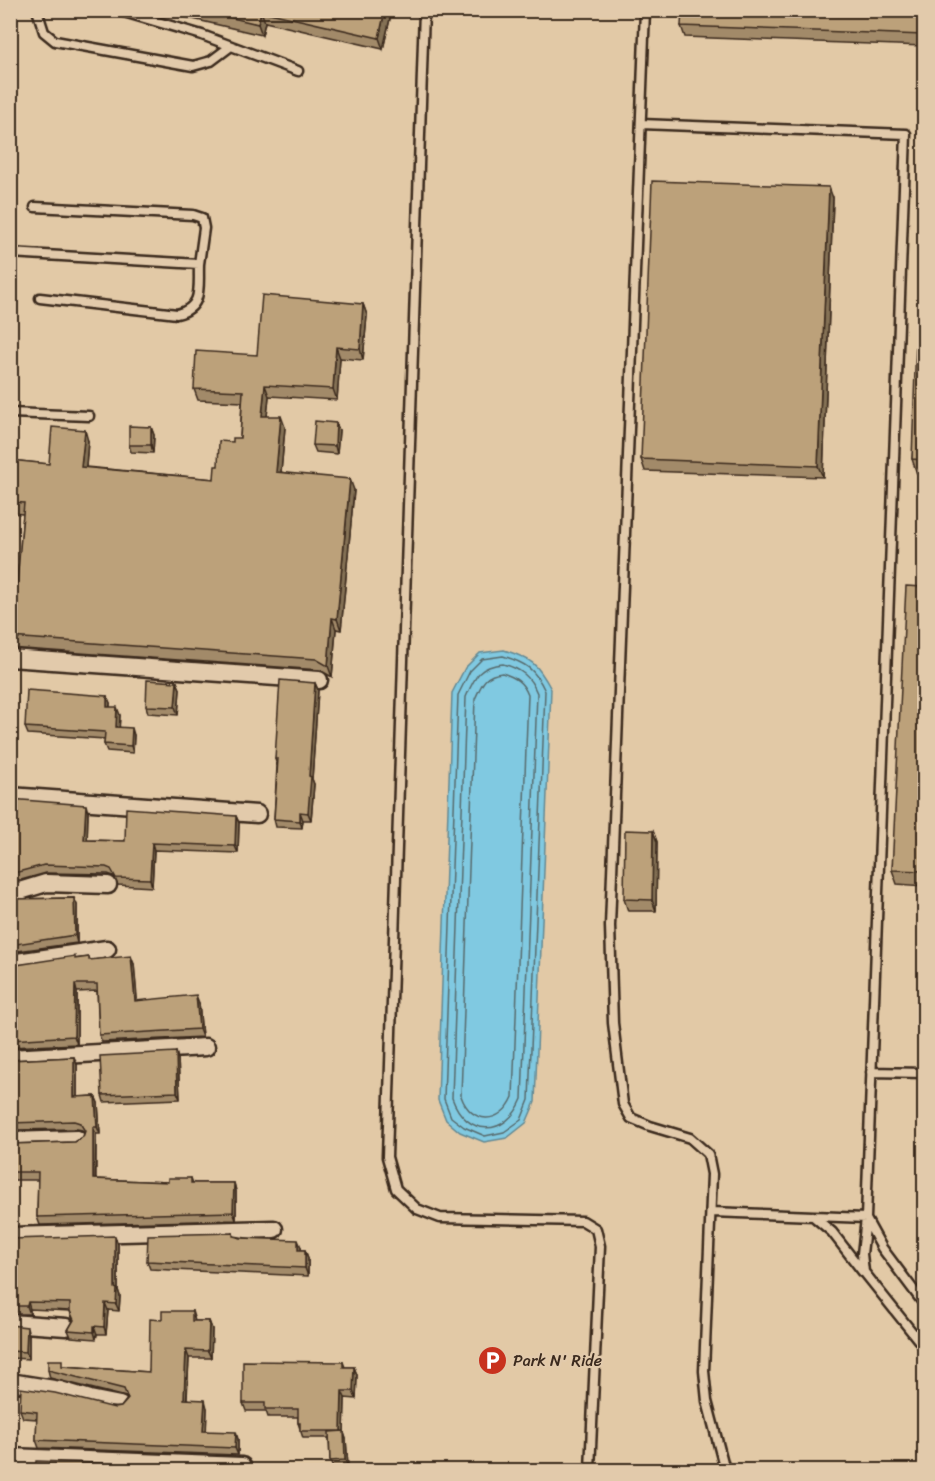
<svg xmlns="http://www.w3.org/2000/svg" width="935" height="1481" font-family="Sriracha,sans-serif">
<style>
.water{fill:#80c9e1;stroke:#648993;stroke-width:1.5}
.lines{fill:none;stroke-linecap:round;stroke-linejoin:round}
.shore{stroke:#576a6c;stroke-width:1.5}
.service-casing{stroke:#3b2a1e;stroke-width:13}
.minor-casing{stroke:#3b2a1e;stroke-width:21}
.service{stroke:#e2caab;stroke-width:8}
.minor{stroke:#e2caab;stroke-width:16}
.wall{fill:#a28a69;stroke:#3b2a1e;stroke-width:1.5}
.shaded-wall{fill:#847155;stroke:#3b2a1e;stroke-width:1.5}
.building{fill:#bca17a;stroke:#3b2a1e;stroke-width:1.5}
.labels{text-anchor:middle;stroke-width:4.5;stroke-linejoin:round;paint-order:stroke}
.poi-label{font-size:16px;fill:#3b2a1e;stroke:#e2caab;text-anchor:start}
</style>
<rect width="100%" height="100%" fill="#e2c9a6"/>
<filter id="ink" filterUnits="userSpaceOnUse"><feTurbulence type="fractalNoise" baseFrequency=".0167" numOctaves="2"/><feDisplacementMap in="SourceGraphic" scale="12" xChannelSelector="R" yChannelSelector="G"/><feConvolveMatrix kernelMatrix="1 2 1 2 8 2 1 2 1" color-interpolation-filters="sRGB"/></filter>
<g filter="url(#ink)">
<!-- water -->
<path class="water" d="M504,650c28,9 33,13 47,39l-16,413 -9,21 -19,15 -23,4 -24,-10 -14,-12 -8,-20 14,-407 13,-25 15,-15z"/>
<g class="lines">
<!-- shore -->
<path class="shore" d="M503,656c23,7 32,13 42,35l-16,409 -8,20 -17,12 -19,4 -21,-9 -13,-10 -7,-18 14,-404 12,-24 12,-12z
M503,664c18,5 27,12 34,29l-15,406c-16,39 -56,38 -70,-1l14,-401c9,-21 13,-31 37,-33z
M502,673c13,4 21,9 26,22l-15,402c-12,28 -42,28 -52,-1l14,-397c7,-15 9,-24 27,-26z"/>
<defs>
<path id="service" d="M37,10l7,22 11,9 138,25 18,-5 20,-15
M117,10l85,25 96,36
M424,10l-37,1147 9,32 21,20 23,9 143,3 13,8 4,17 -10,224
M645,10l-35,916 3,97 10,81 8,14 19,8 40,12 18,16 4,20 -8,197 3,30 18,69
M641,124l265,10 -40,1084 -4,36 2,18 60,75
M35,207l158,8 9,3 2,10 -5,36
M10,253l189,11c-1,23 5,43 -22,50l-137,-16
M10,413l79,3
M871,1072l53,1
M712,1212l154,6
M813,1216l19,16 31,40
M866,1219l16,29 42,56"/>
<path id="minor" d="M10,658l309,22
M10,796l247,18
M10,894l36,-11 62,2
M10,963l97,-14
M10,1058l196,-11
M10,1141l67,-2
M10,1236l264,-7
M10,1323l56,4
M10,1382l50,8 30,9 30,6
M10,1457l232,9"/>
</defs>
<!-- service casing -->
<use href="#service" class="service-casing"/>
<!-- minor casing -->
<use href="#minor" class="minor-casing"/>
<!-- service -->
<use href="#service" class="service"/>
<!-- minor -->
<use href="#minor" class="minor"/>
</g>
<!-- wall -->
<path class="wall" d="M154,10h238l-9,39 -118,-27 -3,13z
M924,10v36l-239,-9 -4,-11z
M833,198l-10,279 -178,-6 -4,-12z
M363,304l4,11 -4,45 -23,-2 -3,42 -68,-4 -2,20 18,11 -4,45 73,18 -13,140 -5,-1 -4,48 -12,-7 -310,-22v-43h5l8,-91 -13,-1v-53l39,4 39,-23 -2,26 128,12 4,-13 15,-24 7,-4 2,-36 -44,-2 -4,-11 63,-34z
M924,341v133h-7l-5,-15z
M336,423l3,7 -2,24 -21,-2 -3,-7z
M151,427l3,8 -1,18 -22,-1 -2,-7z
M924,587v299l-27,-2 -5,-14z
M177,682l3,7 -2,26 -30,-2 -2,-7z
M315,683l3,7 -6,89 2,5 -3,36h-8l-1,8 -26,-1 -2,-8 3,-53 -2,-7z
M107,696l3,7v4l10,8 -1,12 15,8 -1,18 -26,-2 -3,-7 1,-5 -77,-5 -3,-7z
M10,799l78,13 -1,28 38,1 111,-25 3,7 -1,30 -84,-3 -2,37 -34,-2 -4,-9 -6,-2 -62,-1 -25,7 -11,-1z
M653,831l4,11 -1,69h-28l-4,-12z
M74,898l3,7v38l-67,9v-53z
M89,957l1,3 44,4 3,37 62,2 3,34 -100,5 -3,-7 -2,-44 -20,1v52l-67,3v-81z
M176,1052l2,7 2,40 -76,3 -2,-7z
M74,1057l3,8v32l18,-1 3,7 2,31h-4v45l72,3 23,-4 2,5h41l2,8v29l-196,5 -3,-8 1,-37h-28v-36l65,-2 8,-5 1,-4 -2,-3 -5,-1 -67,1v-70z
M233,1233l1,3 67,11v3h4l3,8v18l-158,-7 -3,-8z
M10,1239l108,5v46l2,6 -1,15 -11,-1 -2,24h-9l-1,5 -25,-2 -3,-7 5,-9 -3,-10 -40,-2v5h-20z
M192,1311l3,10h14l3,8 -1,29h-22l-2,41 20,9 -1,23 32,8v16l-199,-7 -3,-8 1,-21 -14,-1 -3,-8 101,-3 6,-8 -1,-2 -76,-19 -2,-8 16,-4 85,6 13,-52z
M10,1325l19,10v24l-19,-1z
M343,1362l2,5h9l3,8 -1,24 -11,-1 -1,35 2,6 2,28 -15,1 -3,-7 -1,-23h-26l-5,-15v-6h-30l-2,-6h-20l-3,-8z"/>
<!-- shaded-wall -->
<path class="shaded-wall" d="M385,10h7l-9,39 -4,-11z
M261,11l4,11 -3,13 -4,-11z
M829,187l4,11 -10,279 -5,-11z
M363,304l4,11 -4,45 -3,-11z
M336,347l4,11 -3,42 -4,-11z
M265,385l4,11 -3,30 -4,-10z
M281,416l4,11 -5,56 -4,-11z
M336,423l3,7 -2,24 -2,-8z
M151,427l3,8 -1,18 -2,-8z
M85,430l3,11 -3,37 -4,-11z
M350,479l4,11 -13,140 -4,-11z
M332,618l4,11 -4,48 -4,-11z
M177,682l3,7 -2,26 -3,-8z
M315,683l3,7 -6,89 2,5 -3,36 -3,-7 1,-37z
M107,696l3,7 -1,11 -2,-7z
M117,707l3,8 -1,19 -3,-7z
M132,728l2,7 -1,18 -2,-7z
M86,805l2,7 -1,35 -3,-7z
M300,812l3,8 -1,8 -2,-7z
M236,816l3,7 -1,30 -3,-7z
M653,831l4,11 -1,69 -4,-11z
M152,843l2,7 -2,37 -2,-8z
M74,898l3,7v38l-2,-8z
M131,956l3,8 4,44 -3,-7z
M75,984l2,8v52l-3,-8z
M196,995l3,8 3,34 -3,-8z
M176,1052l2,7 2,40 -3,-7z
M74,1057l3,8v39l-3,-7z
M95,1096l3,7 2,31 -3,-7z
M93,1127l3,7 -1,52 -2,-7z
M234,1183l2,8v29l-3,-8z
M115,1236l3,8v46l2,6 -1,15 -3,-7 -1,-16z
M298,1240l3,7v10l-3,-7z
M305,1250l3,8v18l-3,-8z
M28,1302l2,7v5l-3,-8z
M105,1303l3,7 -2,24 -2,-7z
M209,1321l3,8 -1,29 -3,-7z
M94,1326l3,8 -1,5 -2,-7z
M27,1327l2,8v24l-3,-7z
M186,1350l3,8 -3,49 -2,-8z
M354,1367l3,8 -1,24 -3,-8z
M342,1391l3,7 -1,35 2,6 2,28 -3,-7 -4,-29z
M205,1400l2,8 -1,30 -3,-7z
M236,1432l2,7v16l-3,-7z"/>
<!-- building -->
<path class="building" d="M199,10h186l-6,28 -118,-27 -3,13z
M682,10h242v25l-243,-9z
M652,181l177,6 -11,279 -177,-7z
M262,295l101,9 -3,45 -24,-2 -3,42 -68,-4 -3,31h19l-5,56 74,7 -13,140 -5,-1 -4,48 -12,-7 -306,-22v-32h5l9,-102 -14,-1v-42l39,4 3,-37 33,3 -4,37 133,12 1,-13h3l1,-25 14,1v-4h7l3,-47 -49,-2 2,-38 61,4z
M916,340l8,1v119l-12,-1z
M315,421l21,2 -1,23 -22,-1z
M129,426l22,1v18h-22z
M906,586l18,1v284l-32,-1z
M147,680l30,2 -2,25 -29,-1z
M280,680l35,3 -6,93 2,1 -3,36 -8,-1v9l-26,-2 4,-60h-3z
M27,690l80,6v11h10l-1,20 16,1 -1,18 -27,-2 1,-12 -80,-5z
M10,799l76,6 -2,35 41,1 1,-33 110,8 -1,30 -83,-3 -2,36 -34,-1 -5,-9 -5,-2 -62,-2 -26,7h-8z
M625,830l28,1 -1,69 -28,-1z
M74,898l1,37 -65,10v-46z
M75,956v3l14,-2v3l42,-4 4,45 61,-6 3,34 -100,6 -2,-51h-22l-1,52 -64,4v-74z
M176,1052l1,40 -75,3 -2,-39z
M74,1057v40l21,-1 2,31h-4v52l75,3v-4h23v5h43l-1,29 -196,5 1,-45h-28v-28l65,-2 8,-5 2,-6 -5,-8 -6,-2 -64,2v-63z
M233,1233v3l8,2 57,2v10h7v18l-158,-7 1,-26z
M115,1236v52l2,1 -1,15 -11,-1 -1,24 -10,-1v6l-26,-2 6,-10 -4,-9v-8l-42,-1 -1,4h-17v-67z
M162,1311h30v10h17l-1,30 -22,-1 -2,49 21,1 -2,31 33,1 -1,16 -199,-8 1,-28 -17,-2 1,-22 34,5 60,15 6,-1 7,-8 -4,-10 -76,-19v-10h14v6l87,6 1,-53 12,1z
M10,1325l17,2 -1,25 -16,-1z
M243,1361l100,1v5h11l-1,24h-11l-1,40h-41v-8h-2v-14h-33v-6h-22z
M344,1431l1,29 -15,1 -1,-29z
M36,1461l276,9h-277z"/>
</g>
<!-- icons -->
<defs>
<symbol id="parking-disc" viewBox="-11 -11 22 22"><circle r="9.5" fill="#c8321e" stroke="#e2caab"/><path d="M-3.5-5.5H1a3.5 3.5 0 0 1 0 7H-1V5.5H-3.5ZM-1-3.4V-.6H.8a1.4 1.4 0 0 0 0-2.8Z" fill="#fff"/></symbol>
</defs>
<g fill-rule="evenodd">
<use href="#parking-disc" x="476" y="1344" width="33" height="33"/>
</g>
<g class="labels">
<!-- poi labels -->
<g class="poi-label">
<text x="513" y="1366">Park N' Ride</text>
</g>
</g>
<!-- margin -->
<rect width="935" height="1481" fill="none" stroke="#e2caab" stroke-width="36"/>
<rect x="18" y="18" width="899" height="1445" fill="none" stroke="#3b2a1e" stroke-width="2" filter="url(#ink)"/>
</svg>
